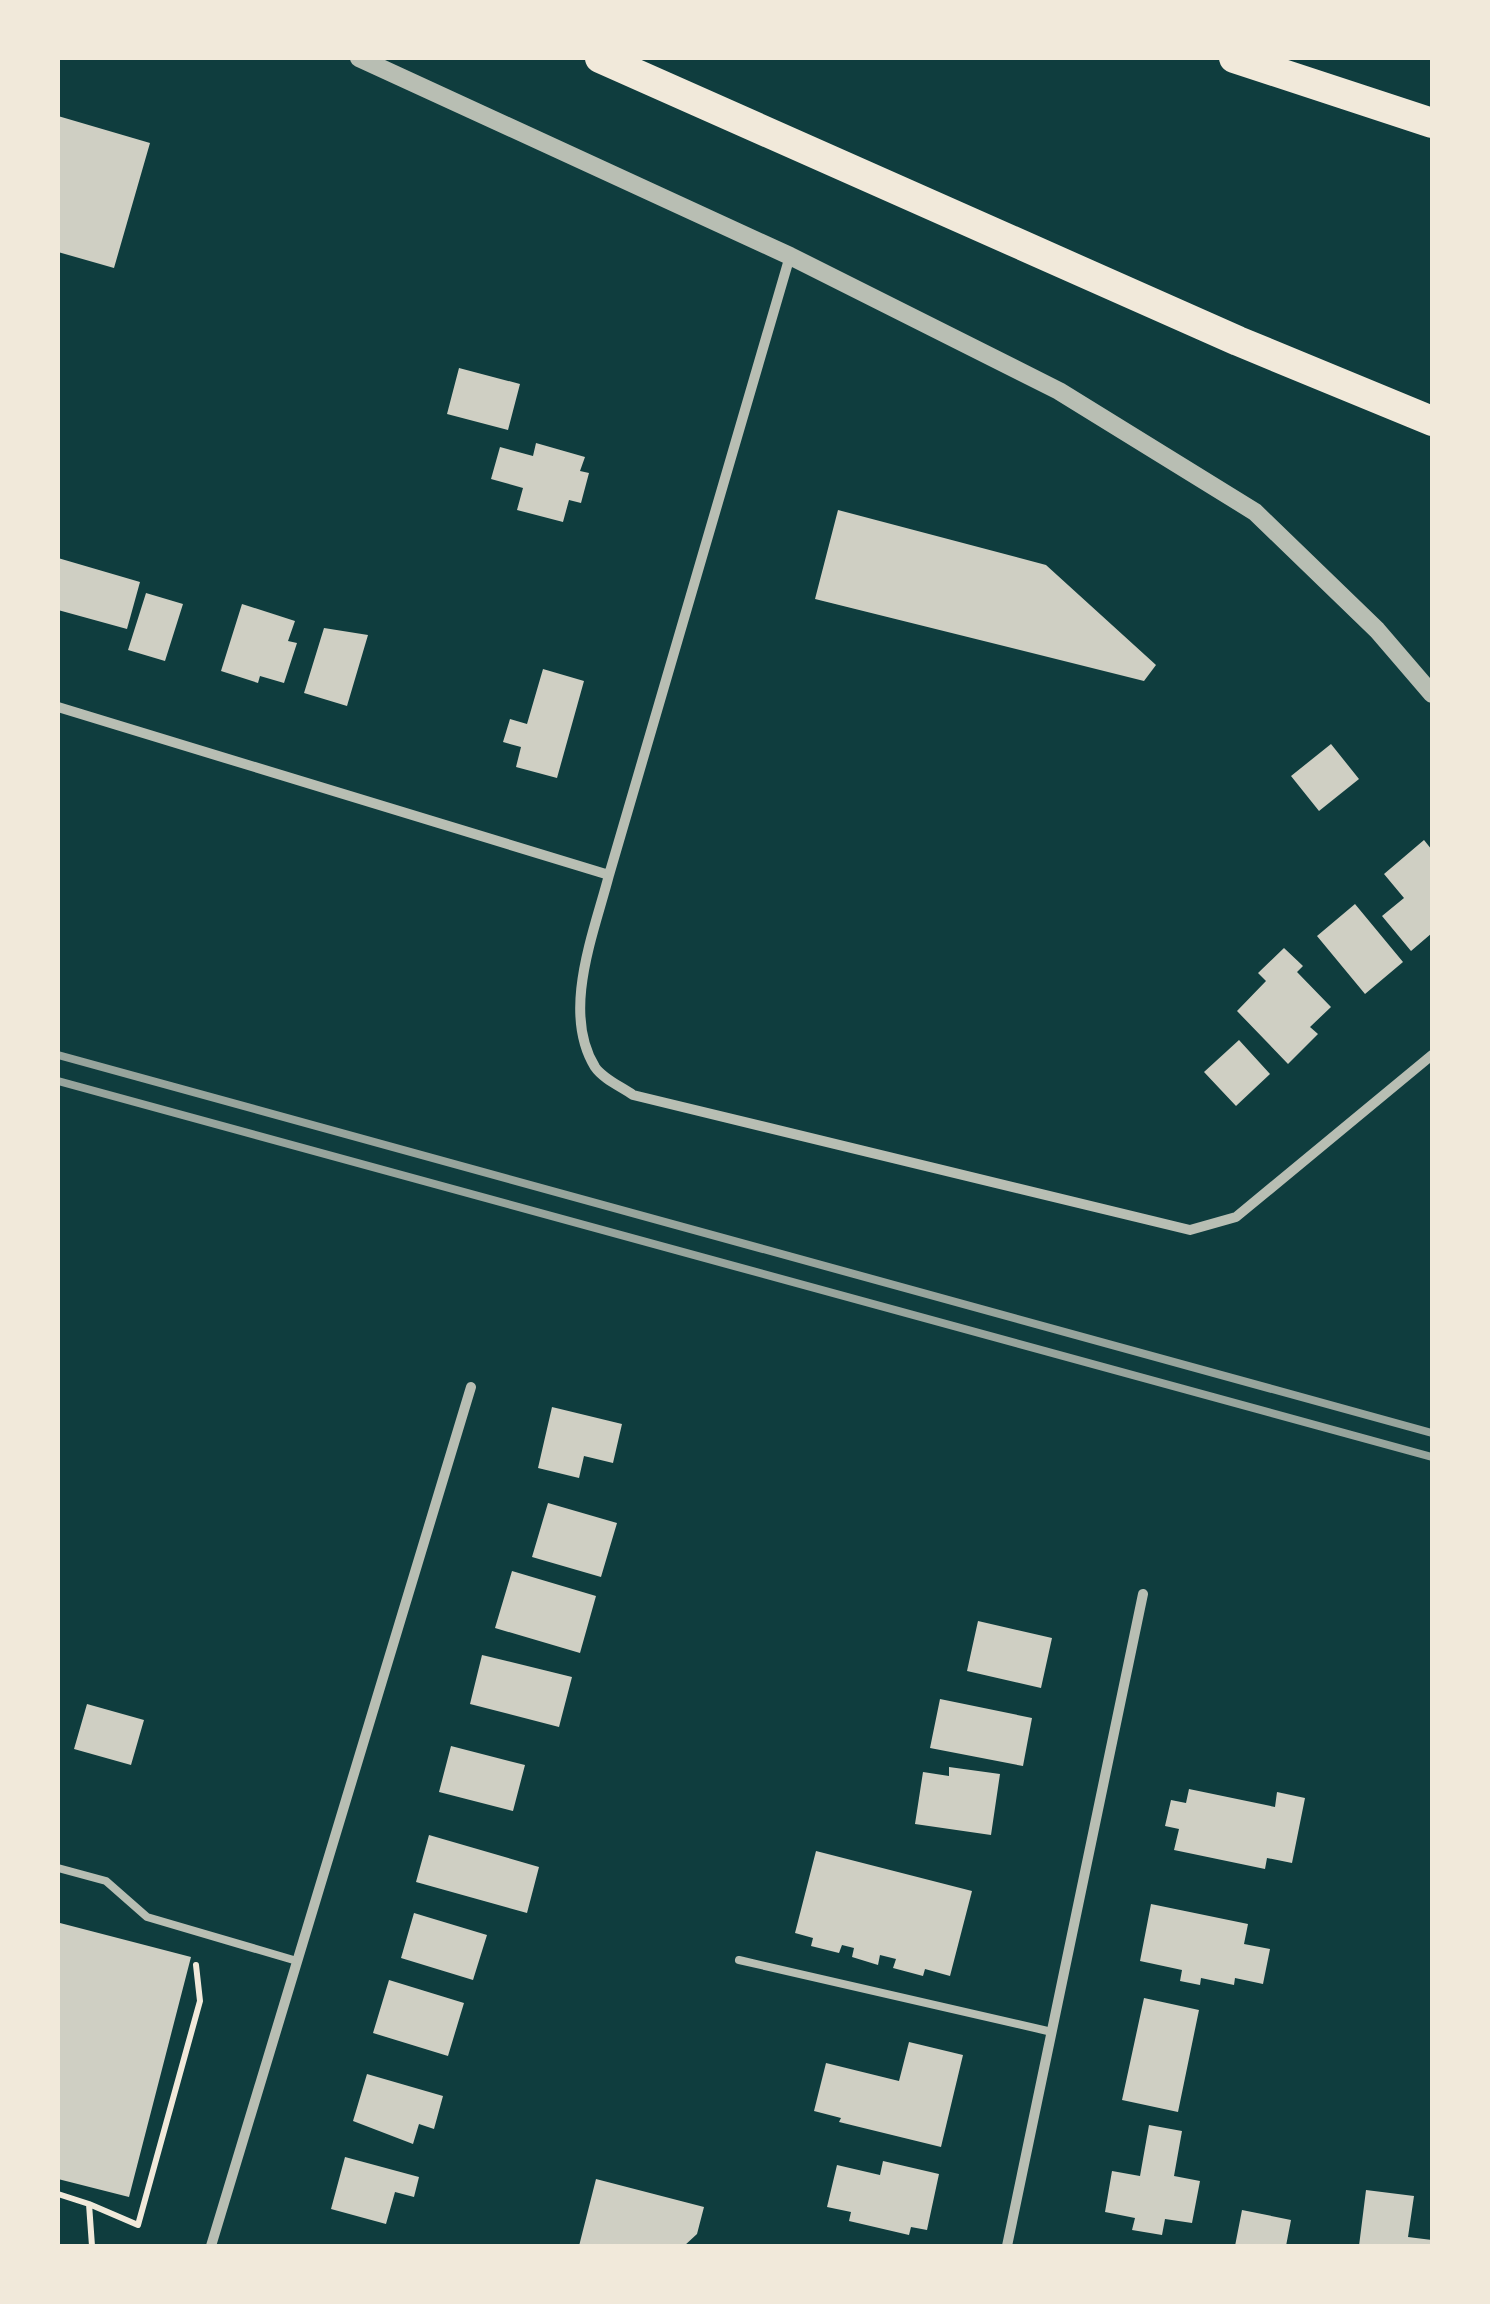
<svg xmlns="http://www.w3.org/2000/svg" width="1490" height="2304" font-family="Signika,sans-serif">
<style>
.building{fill:#cfcfc3}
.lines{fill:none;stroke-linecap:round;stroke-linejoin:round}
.path{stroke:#f1e9da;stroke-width:6}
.service{stroke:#b8beb3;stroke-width:8}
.minor{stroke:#b8beb3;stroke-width:10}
.tertiary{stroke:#b8beb3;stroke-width:18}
.motorway{stroke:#f1e9da;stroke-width:30}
.rail{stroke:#97a49c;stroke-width:8}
</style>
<rect width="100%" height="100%" fill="#0f3d3e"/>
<!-- building -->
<path class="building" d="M58,116l92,27 -36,125 -56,-16z
M459,368l61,16 -12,46 -61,-16z
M536,443l49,14 -5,14 9,2 -8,30 -12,-3 -6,22 -46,-12 6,-22 -32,-9 9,-32 33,9z
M838,510l208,55 110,100 -12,16 -329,-82z
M58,558l82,24 -13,47 -69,-19z
M146,593l37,11 -18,57 -37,-11z
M242,604l53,17 -7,20 9,2 -13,40 -24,-7 -2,7 -37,-12z
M324,628l44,7 -21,71 -43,-13z
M543,669l41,12 -27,97 -41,-11 5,-20 -18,-5 7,-23 17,5z
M1331,744l28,35 -40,32 -28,-35z
M1424,840l8,10v83l-21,18 -29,-35 22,-18 -20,-24z
M1355,904l48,58 -38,32 -48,-58z
M1284,948l19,18 -6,6 34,35 -21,20 8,7 -30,30 -51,-53 29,-30 -8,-8z
M1239,1040l31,34 -34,32 -32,-34z
M552,1407l70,17 -9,39 -29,-7 -5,22 -41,-10z
M548,1503l69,20 -16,54 -69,-20z
M512,1571l84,25 -16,57 -85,-25z
M978,1621l74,17 -11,50 -74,-17z
M482,1655l90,22 -13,50 -89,-23z
M940,1699l92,19 -9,48 -93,-18z
M87,1704l57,16 -13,45 -57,-16z
M451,1746l74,19 -12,46 -74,-19z
M949,1767l51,7 -9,61 -76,-11 8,-52 26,4z
M1189,1789l86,18 2,-15 28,6 -13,65 -25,-5 -2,11 -91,-19 5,-21 -14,-3 6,-26 15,3z
M429,1835l110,32 -12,46 -111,-31z
M816,1851l156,40 -22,85 -25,-7 -2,7 -30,-8 3,-9 -16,-4 -2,10 -26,-8 2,-9 -12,-3 -3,8 -28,-7 2,-8 -18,-5z
M1151,1904l97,20 -4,20 26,5 -7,35 -28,-6 -1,7 -33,-7 -1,7 -20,-4 2,-11 -42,-9z
M414,1913l73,22 -14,45 -72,-22z
M60,1923l131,34 -62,240 -71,-18z
M389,1980l75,23 -16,53 -75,-23z
M1144,1998l55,12 -21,102 -56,-12z
M909,2042l54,13 -22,92 -102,-25 2,-4 -27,-7 12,-48 73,18z
M367,2074l76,22 -9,33 -15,-5 -6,20 -60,-23z
M1149,2125l33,6 -8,45 26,5 -8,42 -27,-4 -3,16 -30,-5 3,-12 -30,-6 7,-41 28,5z
M345,2157l74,20 -5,20 -19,-5 -9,32 -55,-15z
M883,2161l56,13 -12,56 -16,-3 -2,8 -60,-14 2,-9 -24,-5 10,-42 43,10z
M596,2179l108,28 -7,27 -13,12h-105z
M1366,2190l48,6 -6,41 24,3 -1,6h-72z
M1242,2210l49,10 -5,26h-51z"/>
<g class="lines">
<!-- path -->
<path class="path" d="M58,2194l31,10 3,42
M89,2204l49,21 62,-224 -4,-36"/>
<!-- service -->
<path class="service" d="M58,1868l48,13 41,36 150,44
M739,1960l313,72"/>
<!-- minor -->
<path class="minor" d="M790,256l-181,619c-15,58 -48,137 -14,192 8,12 27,20 38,28l557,135 46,-13 196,-162
M58,707l551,168
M211,2246l260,-859
M1007,2246l136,-652"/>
<!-- tertiary -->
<path class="tertiary" d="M359,58l431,198 269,135 196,121 122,118 55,64"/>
<!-- motorway -->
<path class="motorway" d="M600,58l638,283 194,80
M1234,58l198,65"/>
<!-- rail -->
<path class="rail" d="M58,1055l1374,378
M58,1081l1374,376"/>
</g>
<!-- border -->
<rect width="1490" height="2304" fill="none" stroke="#f1e9da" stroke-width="120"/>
</svg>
